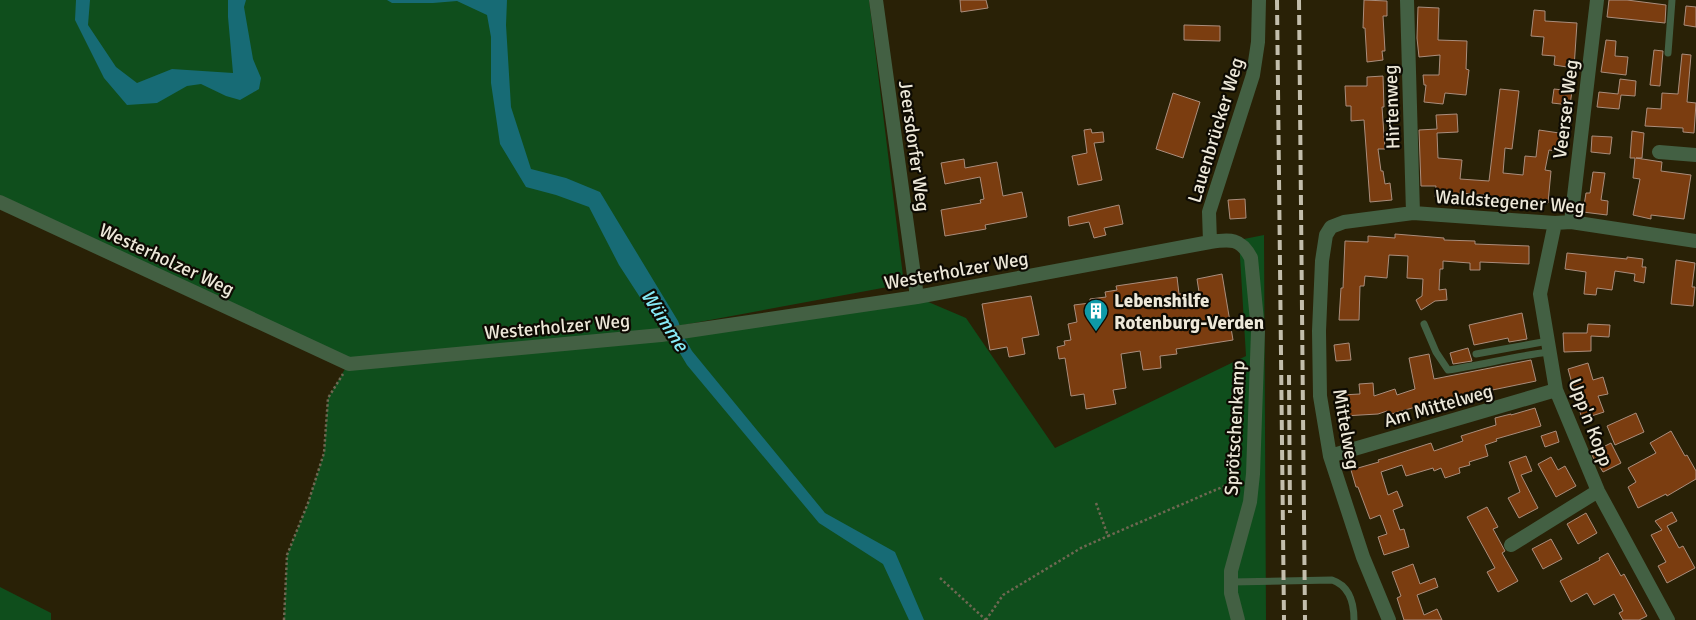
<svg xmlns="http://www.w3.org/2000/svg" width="1696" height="620" font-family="Signika,sans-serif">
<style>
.green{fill:#0f4e1c}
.water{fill:#176b75}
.building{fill:#7b3d10;stroke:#aa8d7c}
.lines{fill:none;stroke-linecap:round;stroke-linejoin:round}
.path{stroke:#6f6852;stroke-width:2.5;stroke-dasharray:2.5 2.5;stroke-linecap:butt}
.service{stroke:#436043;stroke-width:7}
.minor{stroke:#436043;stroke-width:14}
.rail{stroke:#c3beac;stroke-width:4;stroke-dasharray:10 5;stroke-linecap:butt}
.labels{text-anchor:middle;stroke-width:4.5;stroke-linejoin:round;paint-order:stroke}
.street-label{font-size:19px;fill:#ede8d9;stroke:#0e0b03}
.poi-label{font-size:19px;font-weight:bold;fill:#ede8d9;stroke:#0e0b03;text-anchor:start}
.water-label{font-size:20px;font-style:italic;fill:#87eaf7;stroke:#0e0b03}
</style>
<rect width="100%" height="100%" fill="#292106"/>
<!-- green -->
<path class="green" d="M0,0h869l35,284 -248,46 -307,31 -349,-166z
M1264,235l2,385h-982l3,-65 21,-52 16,-50 4,-55 17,-29 327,-29h14l-2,-3 242,-36 40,17 89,130 191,-92 -7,-116z
M0,587l51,26v7h-51z"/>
<!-- water -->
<path class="water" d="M76,0h14l-2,25 28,42 21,16 35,-14 61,4 -5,-56v-17h18l-2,7 9,52 8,19 -2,11 -19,11 -14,-4 -25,-12 -14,2 -30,17 -30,2 -23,-27 -29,-58z
M387,0h120l-1,25 5,82 20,62 35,9 34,14 78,129 6,16 8,14 133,162 70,39 29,68h-15l-26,-56 -64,-41 -132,-158 -15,-25 -14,-15 -39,-60 -30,-58 -33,-12 -30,-8 -26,-43 -9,-61v-46l-4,-22 -30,-14 -24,2h-41z"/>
<!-- building -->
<path class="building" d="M960,0h26l2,8 -27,4z
M1364,0l23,1v15h-4l2,35h-3l1,9 -16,2 -2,-34h-2z
M1609,0h18l39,5 -1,18 -58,-6z
M1686,6l10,1v20l-12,-2z
M1418,7l21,1 -1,32 29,1 -1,28 3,1 -3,25 -21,-2 -2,11 -19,-2 2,-17h-2l-1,-10h16l1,-20 -21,2 -2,-19z
M1534,10l11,1v10l32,2 -3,45 -20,-3 1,-9 -13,-1 2,-18 -13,-1z
M1184,25l36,1v15l-36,-1z
M1606,40l10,1 -1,15 13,1 -2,18 -25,-3z
M1654,50l9,1 -3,35 -10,-1z
M1682,54l9,1 -4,47 9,1 -2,30 -11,-1v-4l-38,-2 2,-18 14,1 1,-16 16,1z
M1383,76l1,31h-2l3,42h-7l3,22h2l2,13 5,-1 2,17 -22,2 -6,-82 -13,1v-15h-5l-1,-20h22v-9z
M1620,79l16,2 -1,15 -14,-1 -2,14 -22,-2 2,-15 19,2z
M1500,89l19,2 -7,58 -7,-1 -2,25 20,2 2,-19 11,1 3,-27 27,4 -2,18 -15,-2 -4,20 6,1 -3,32 -39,-3 -1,4 -22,-3 1,-6 -28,-2v5l-24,-1 1,-11h-15l-2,-56 18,-1 -1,-14 21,-1 1,18 -21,1 1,25 24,2 -2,19 29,2z
M1554,89l18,2 -2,14 -18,-2z
M1173,93l27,9 -17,56 -27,-9z
M1091,129l1,4 11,-1 1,10 -10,1 8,37 -24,5 -6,-29 15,-3 -3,-23z
M1632,131l12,2 -2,25h-6l26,4 -1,9 30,4 -7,44 -33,-4v4l-18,-4 7,-36 -7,-1 2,-20h-5z
M1592,136l20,1 -2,17 -19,-2z
M964,159l1,9 32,-6 6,34 19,-4 5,25 -42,8 1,4 -41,7 -4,-26 40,-7 -1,-3 4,-1 -4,-22 -35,7 -4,-21z
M1593,172l12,1 -4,27 7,1 -1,14 -24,-3 3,-19h4z
M1245,199l1,19 -16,1 -2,-19z
M1119,205l4,19 -19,4 2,7 -12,3 -5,-16 -20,4 -1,-9z
M1395,234l49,4v2l31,1v3l54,2v18l-49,-2v8h-10v-7l-27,-2v8h-3l-1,21 7,-1 1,11 -12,1 -14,9 -5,-10 6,-4 1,-17 -16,-1 1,-22 -19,-1 -2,23 -22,-2 -1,10h-4l-1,34h-20l2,-32h2l2,-47 23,1v-6l27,2z
M1567,253l60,6v-2l16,2 -1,8h4l-2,16 -10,-2 1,-7 -20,-3 -3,19 -15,-2 -1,7 -12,-1 2,-22 -21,-3z
M1676,260l19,3 -3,24h3l-2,19 -22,-2z
M1222,274l11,66 -57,9 1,5 -17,2 1,12 -18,2 -3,-19 -19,3 5,34 -13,2 3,14 -30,5 -2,-15 -13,2 -6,-38 -6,1 -2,-12 8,-2 -1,-4 7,-1 -3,-16 9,-2 -3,-17 16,-2v-4l16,-2 -1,-5 12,-2 -1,-4 61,-9 2,17 20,-2 -2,-13z
M1031,296l8,39 -17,3 3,16 -16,3 -2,-10 -17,3 -8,-46z
M1522,313l5,26 -18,3 -1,-4 -34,7 -5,-20z
M1588,324l22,1 -1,12 -18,-1v15l-27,1 -1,-19h24z
M1349,343l2,17 -15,1 -2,-16z
M1468,348l4,13 -19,3 -3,-11z
M1429,354l5,25 97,-19 5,21 -97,20v2l-20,4v-1l-31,9 -1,-4 -9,3 -35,2 -2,-21 19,-1 -1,-10 14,-1 1,13 21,-7 2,6 18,-6 -6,-31z
M1588,363l5,17 10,-3 5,17 -10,2 6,16 -22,7 -14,-50z
M1535,408l6,18 -45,13 1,2 -12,4 3,11 -19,6 1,3 -11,3 1,5 -15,5 -4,-10 -7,3 -1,-3 -27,8 -4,-11 -21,7 7,23 9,-4 6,15 -10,4 7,20 4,-1 5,18 -25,8 -6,-18 9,-3 -7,-19 -10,4 -12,-32h-2l-5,-17 28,-8 -1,-2 53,-17 3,8 29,-10 -2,-5 35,-11 -1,-7 16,-4v1z
M1636,413l8,19 -29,13 -8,-19z
M1556,431l3,11 -14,5 -4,-11z
M1671,431l14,25 2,-1 9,16v8l-29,17 -1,-2 -28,14 -10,-21 8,-5 -8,-14 28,-15 -6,-10z
M1611,443l10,20 -18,9 -6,-10 -1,1 -5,-10z
M1526,456l6,15 -11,4 17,33 -19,10 -11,-20 12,-6 -11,-30z
M1551,457l7,13 7,-4 11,20 -20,11 -18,-33z
M1487,507l11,20 -5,2 12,22 -3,2 16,28 -20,11 -11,-20 8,-4 -28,-51z
M1672,512l5,9 -10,5 12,22 4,-2 12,22 -28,15 -9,-17 8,-4 -15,-27 11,-5 -7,-9z
M1586,513l11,20 -19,11 -11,-20z
M1551,539l11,20 -19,10 -11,-20z
M1608,553l13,23 3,-2 23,42 -8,4h-16l-4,-7 4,-2 -9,-17 -20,11 -7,-12 -16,9 -11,-21 40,-21 -1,-2z
M1413,564l7,20 15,-6 3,9 -21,8 7,20 13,-6 5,11h-38l-7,-22 4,-2 -9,-24z"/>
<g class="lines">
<!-- path -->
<path class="path" d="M1096,503l12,33 133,-57
M940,578l46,42
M284,620l3,-65 21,-52 16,-50 4,-55 15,-24
M986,620l17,-25 78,-47 27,-12"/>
<!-- service -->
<path class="service" d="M1668,53l4,-53
M1424,324l12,28 12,18c34,-5 67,-14 101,-18
M1476,354l72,-13
M1231,582l101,-2c18,6 22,23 22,40"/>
<!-- minor -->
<path class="minor" d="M876,0l41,297
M1407,0l6,213
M1659,152l37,3
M0,202l349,162 312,-29 256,-38 293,-55c20,-3 31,-4 41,16l7,73 -5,143 -3,28 -19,69v22l7,27
M1571,222l26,-222
M1555,223l-15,71 16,96 42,101 70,129
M1210,242l-1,-30 44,-137 5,-33 1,-42
M1330,456l226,-66
M1511,545l87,-54
M1389,620l-26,-63 -33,-101 -10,-60 -1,-65 3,-70 4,-26 5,-8 13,-5 69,-9 142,10 16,-1 125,19"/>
<!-- rail -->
<path class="rail" d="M1277,0l7,620
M1299,0l6,620
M1289,375l1,138"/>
</g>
<!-- icons -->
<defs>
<symbol id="building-pin" viewBox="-11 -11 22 30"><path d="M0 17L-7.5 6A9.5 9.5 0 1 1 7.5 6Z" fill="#0f9aa8" stroke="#0e0b03"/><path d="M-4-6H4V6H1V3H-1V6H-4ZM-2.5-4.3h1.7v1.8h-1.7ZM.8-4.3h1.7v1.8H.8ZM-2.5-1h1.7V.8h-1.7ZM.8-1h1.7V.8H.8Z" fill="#fff"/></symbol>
</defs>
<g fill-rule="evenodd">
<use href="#building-pin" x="1082" y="297" width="28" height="38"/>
</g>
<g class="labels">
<!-- street labels -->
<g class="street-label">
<text transform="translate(1391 107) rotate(-92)" y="7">Hirtenweg</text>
<text transform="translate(1565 109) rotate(-83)" y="7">Veerser Weg</text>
<text transform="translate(1215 130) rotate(-73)" y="7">Lauenbrücker Weg</text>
<text transform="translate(915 146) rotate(82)" y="7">Jeersdorfer Weg</text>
<text transform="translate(1510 201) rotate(4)" y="7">Waldstegener Weg</text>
<text transform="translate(167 259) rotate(25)" y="7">Westerholzer Weg</text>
<text transform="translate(956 270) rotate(-10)" y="7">Westerholzer Weg</text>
<text transform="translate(557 326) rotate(-5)" y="7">Westerholzer Weg</text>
<text transform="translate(1438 405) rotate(-16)" y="7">Am Mittelweg</text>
<text transform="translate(1591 422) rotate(69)" y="7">Upp'n Kopp</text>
<text transform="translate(1234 428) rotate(-87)" y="7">Sprötschenkamp</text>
<text transform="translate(1347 429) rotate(80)" y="7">Mittelweg</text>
</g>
<!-- poi labels -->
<g class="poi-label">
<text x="1114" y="307">Lebenshilfe<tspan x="1114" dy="22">Rotenburg-Verden</tspan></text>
</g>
<!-- water labels -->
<g class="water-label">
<text transform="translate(665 320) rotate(57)" y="7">Wümme</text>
</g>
</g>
</svg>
